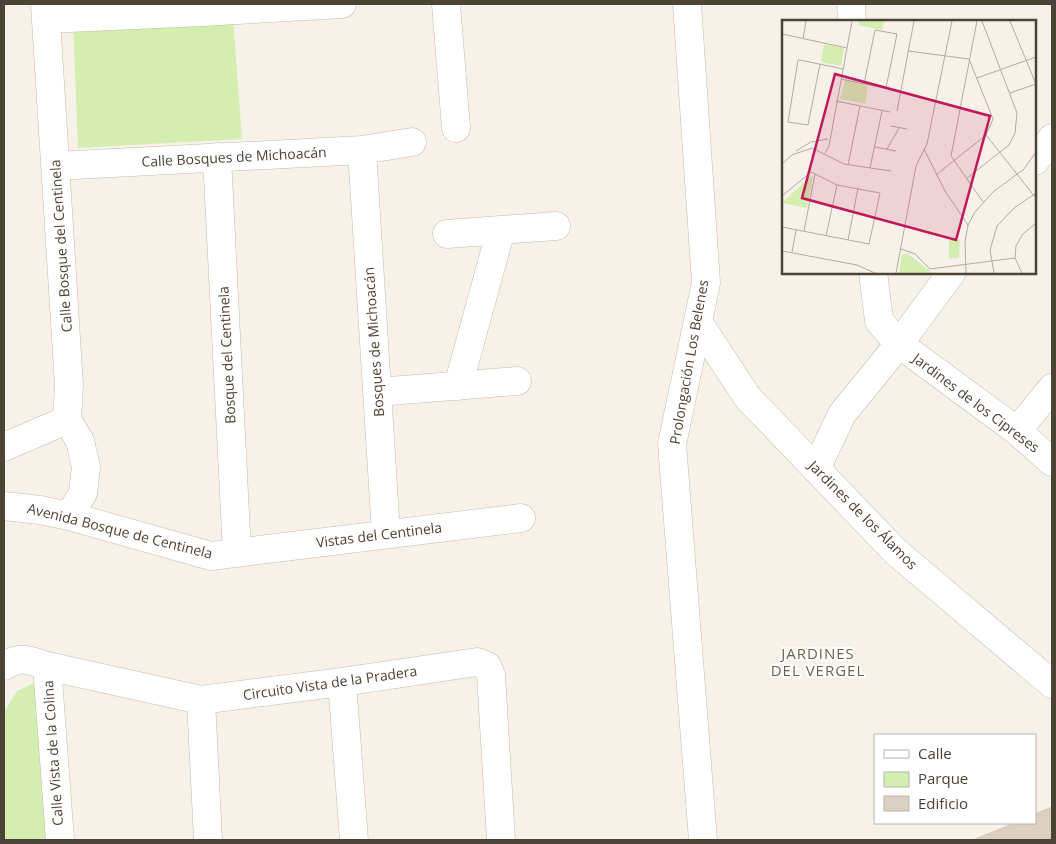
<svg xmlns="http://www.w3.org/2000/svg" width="1056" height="844" font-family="'Open Sans',sans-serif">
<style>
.green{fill:#d4eeb0}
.building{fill:#dcd1c1;stroke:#d5c6b1}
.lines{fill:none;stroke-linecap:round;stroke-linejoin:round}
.minor-casing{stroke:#c3baac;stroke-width:29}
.minor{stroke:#fff;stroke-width:28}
.labels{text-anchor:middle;stroke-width:4;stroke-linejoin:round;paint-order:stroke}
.street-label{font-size:14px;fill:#4c4337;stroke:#fff}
.neighbourhood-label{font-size:15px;letter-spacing:1px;fill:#70614d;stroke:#fff}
.inset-road{fill:none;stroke:#b2aca2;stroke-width:1}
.view{fill:#c2185b;fill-opacity:0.15;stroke:#c2185b;stroke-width:2.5}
.inset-edge{fill:none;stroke:#4c4337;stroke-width:2.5}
</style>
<rect width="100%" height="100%" fill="#f6f2ea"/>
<!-- green -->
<path class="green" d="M233,17l9,122 -164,9 -5,-127z
M34,683l10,10 4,147h-44v-128l13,-21z"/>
<!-- building -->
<path class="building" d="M1052,807v33h-79l42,-17h20v-9z"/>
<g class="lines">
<defs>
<path id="minor" d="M45,4l24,382 -2,34
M446,4l10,124
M687,4l19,279 -34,161 31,396
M851,4l1,17
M46,19l156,-7 140,-8
M362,150l24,384
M217,157l20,396
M1035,161l17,-23
M56,166l306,-16 50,-8
M447,234l109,-8
M873,272l6,49 20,23 118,87 35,31
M698,322l50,76 148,154 156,132
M458,386l43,-156
M377,392l140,-11
M67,420l13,21 6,26 -3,26 -14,23
M1017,431l35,-43
M4,447l63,-27
M816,469l26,-55 57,-70 53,-72
M4,506l36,4 29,6 142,40 310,-38
M4,666c18,-11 24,-6 43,0l154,34 141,-18 135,-20 10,4 4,9 10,165
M47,666l13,174
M342,682l12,158
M201,700l7,140"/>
</defs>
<!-- minor casing -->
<use href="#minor" class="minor-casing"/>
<!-- minor -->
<use href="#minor" class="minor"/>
</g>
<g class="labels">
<!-- street labels -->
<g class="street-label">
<text transform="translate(234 157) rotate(-3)" y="5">Calle Bosques de Michoacán</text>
<text transform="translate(61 246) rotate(-94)" y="5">Calle Bosque del Centinela</text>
<text transform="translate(374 342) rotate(-94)" y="5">Bosques de Michoacán</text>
<text transform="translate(227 355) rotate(-93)" y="5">Bosque del Centinela</text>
<text transform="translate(689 362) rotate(-80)" y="5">Prolongación Los Belenes</text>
<text transform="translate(976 403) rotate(37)" y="5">Jardines de los Cipreses</text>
<text transform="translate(863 515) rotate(45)" y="5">Jardines de los Álamos</text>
<text transform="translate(120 531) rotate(14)" y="5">Avenida Bosque de Centinela</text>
<text transform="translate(379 535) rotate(-7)" y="5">Vistas del Centinela</text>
<text transform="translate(330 683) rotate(-8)" y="5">Circuito Vista de la Pradera</text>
<text transform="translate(53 753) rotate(-94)" y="5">Calle Vista de la Colina</text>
</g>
<!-- neighbourhood labels -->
<g class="neighbourhood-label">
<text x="818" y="659">JARDINES<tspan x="818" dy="17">DEL VERGEL</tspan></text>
</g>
</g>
<!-- overview -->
<g transform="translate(782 20)">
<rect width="254" height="254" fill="#f6f2ea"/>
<path d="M77,1h25l-2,9 -24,-5zM42,24l20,4 -3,18 -20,-4zM63,60l23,6 -3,18 -25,-5zM31,156l-6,32 -25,-5 28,-26zM167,220h11l-1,18h-10zM120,234h6l25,19h-34z" fill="#d4eeb0"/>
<path class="inset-road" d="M195,1l-26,135 32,46M228,1l26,63M0,14l65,14M21,19l3,-18M126,31l61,8 24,60 -7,16 -50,40M38,44l-12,61 -20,-3 10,-62h2l43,9M195,58l59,-21M59,59l23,5 21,4h1l11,-54 -22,-4 -11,54M228,73l26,-9M54,81l54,11M115,91l17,-90M109,106l16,3M204,115l49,62M93,127l21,4M105,129l12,-21M142,129l21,42 23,34M14,131l15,-9 17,-3M43,133l4,-7 23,-125M0,144l10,-9 20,-7 32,16 47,7M66,145l12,-59M88,148l12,-57M185,158l42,-33 6,-12 2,-20 -35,-92M0,176l29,-24 26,13 43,8 -11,51 -87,-17M22,211l11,-57M44,216l11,-51M66,220l10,-52M119,229l14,5 15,15 85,-11M0,231l75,14 18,8M10,232l4,-22M114,253l20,-107 11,-22 25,-123M184,253l-1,-32 3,-16 7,-13 18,-20 31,-23 12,-17M212,253l-4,-23 7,-24 17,-18 22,-15M240,253l-7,-15 1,-12 7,-12 13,-11"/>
<path class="view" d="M53,54l155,42 -34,124 -154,-42z"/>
<rect width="254" height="254" class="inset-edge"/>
</g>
<!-- border -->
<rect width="1056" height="844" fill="none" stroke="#4c4337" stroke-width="10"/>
<!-- legend -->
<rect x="874" y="734" width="162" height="90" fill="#ffffff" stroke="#b7b4af"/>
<rect x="884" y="750" width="25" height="8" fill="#ffffff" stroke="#b7b4af"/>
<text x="918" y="759" font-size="15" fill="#4c4337">Calle</text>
<rect x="884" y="772" width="25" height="15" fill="#d4eeb0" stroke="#b7b4af"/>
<text x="918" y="784" font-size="15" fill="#4c4337">Parque</text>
<rect x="884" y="796" width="25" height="15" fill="#dcd1c1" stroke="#b7b4af"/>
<text x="918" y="809" font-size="15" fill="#4c4337">Edificio</text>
</svg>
